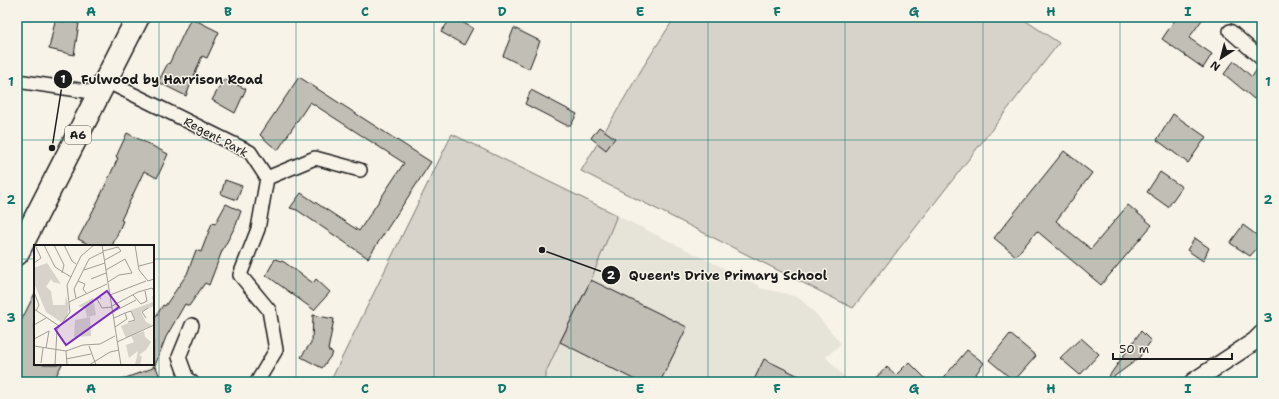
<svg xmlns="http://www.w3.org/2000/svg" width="1279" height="399" font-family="'Shantell Sans',sans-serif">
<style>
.built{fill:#e6e3d9}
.green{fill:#d7d3cb;stroke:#7a7874}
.building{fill:#c0beb5;stroke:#1c1c1c}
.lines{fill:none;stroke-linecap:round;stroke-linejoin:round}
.minor-casing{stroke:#1c1c1c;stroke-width:16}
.tertiary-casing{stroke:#1c1c1c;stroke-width:20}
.trunk-casing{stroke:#1c1c1c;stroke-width:25}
.minor{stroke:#f7f3e8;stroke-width:13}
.tertiary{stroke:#f7f3e8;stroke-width:17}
.trunk{stroke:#f7f3e8;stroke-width:22}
.grid{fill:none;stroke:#0f766e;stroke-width:1;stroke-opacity:0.55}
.labels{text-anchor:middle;stroke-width:3;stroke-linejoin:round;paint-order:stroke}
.shield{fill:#f7f3e8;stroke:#5e5c59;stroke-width:1}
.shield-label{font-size:11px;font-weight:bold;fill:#1c1c1c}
.street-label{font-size:12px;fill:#1c1c1c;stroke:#f7f3e8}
.inset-road{fill:none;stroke:#9f9d96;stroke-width:1}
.view{fill:#7b2cbf;fill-opacity:0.15;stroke:#7b2cbf;stroke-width:2}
.inset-edge{fill:none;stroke:#1c1c1c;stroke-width:2}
.leader{fill:none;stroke:#1c1c1c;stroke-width:1.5}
.callout-dot{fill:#1c1c1c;stroke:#f7f3e8;stroke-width:1.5}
.mark-label{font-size:12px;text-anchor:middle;font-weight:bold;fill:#fff}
.callout-label{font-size:13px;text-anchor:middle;font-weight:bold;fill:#1c1c1c;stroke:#f7f3e8;stroke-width:3;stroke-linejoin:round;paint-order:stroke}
.neatline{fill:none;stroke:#0f766e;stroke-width:1.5}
.grid-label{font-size:13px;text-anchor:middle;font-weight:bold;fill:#0f766e}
</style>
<rect width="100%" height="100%" fill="#f7f3e8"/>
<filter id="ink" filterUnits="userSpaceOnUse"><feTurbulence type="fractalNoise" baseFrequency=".025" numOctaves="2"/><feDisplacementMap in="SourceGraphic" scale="8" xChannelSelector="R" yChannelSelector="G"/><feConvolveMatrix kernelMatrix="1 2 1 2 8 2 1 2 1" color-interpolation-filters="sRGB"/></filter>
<g filter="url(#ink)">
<!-- built -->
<path class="built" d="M452,134l308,152 -1,2 24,5 16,5 17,16 25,30 -15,13 23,25h-519z"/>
<!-- green -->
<path class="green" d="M675,17h345l39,26 -206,265 -272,-137 62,-104z
M452,134l165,81 -26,65 -31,62 -14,30v10h-216z"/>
<!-- building -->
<path class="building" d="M452,17l21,11 -9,17 -23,-13z
M1177,17h27l-15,21 23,16 -9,14 -41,-29z
M191,18l28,14 -12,26 -5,-2 -16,40 -28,-14 10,-19 1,1z
M55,21l24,2 -5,32 -25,-6z
M514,28l26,13 -11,28 -26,-13z
M1234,61l18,16 7,-11 3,1v22l-8,10 -30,-25z
M299,77l132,85 -63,96 -71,-48 -7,-2 11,-15 58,38 45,-68 -94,-61 -32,48 -7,-5 -11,-10z
M224,79l22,10 -11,24 -23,-13z
M531,90l46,24 -6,11h-5l-41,-21z
M1173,114l33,23 -18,26 -31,-23z
M599,127l16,11 -9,12 -15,-12z
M127,133l41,21 -11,24 -13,-7 -23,49 2,1 -11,25h-20l-14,-7 19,-36 21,-45 -2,-1z
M1064,151l28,22 -36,48 35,28 37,-44 24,20 -51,60 -64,-54 -21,25 -22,-18z
M1160,172l22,15 -14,20 -21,-15z
M225,180l17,6 -5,14 -16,-6z
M226,204l15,7 -5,14 -14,26 -13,34 -4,-2 -16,23 -4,-2 -19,33 -12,31 2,-1 6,15h-42v-2l33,-12v-47l10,-16 2,1 22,-32 9,-24 5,2 11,-29 3,1z
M1243,225l19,14v4l-12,13 -20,-13z
M1195,238l14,10 -6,13 -16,-11z
M275,259l9,3 29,21 3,-4 14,13 -16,18 -48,-35z
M591,280l96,47 -27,55h-21l-79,-40z
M35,293v71h27l-9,18h-36v-53z
M313,315l21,4 -6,31 5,3 -11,15 -21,-11 11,-16z
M1141,331l10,10 -13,18 -30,22 -1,-2z
M1010,334l26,22 -22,25 -25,-21z
M1081,338l18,16 -19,21 -20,-17z
M967,350l17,13 -14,19h-30z
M764,359l47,23h-58z
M909,362l20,20h-58l16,-15 9,8z"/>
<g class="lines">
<defs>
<path id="minor" d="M1230,31l32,28
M17,81l82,12
M106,81l144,71 17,26 -9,51 -18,46 29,35 7,40 -19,32
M267,178l48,-20 45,12
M192,325l-13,32 8,22 5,3"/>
<path id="tertiary" d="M1193,382l62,-41 7,-7"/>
<path id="trunk" d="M17,254l121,-237"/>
</defs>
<!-- minor casing -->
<use href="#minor" class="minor-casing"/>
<!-- tertiary casing -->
<use href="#tertiary" class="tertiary-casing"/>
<!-- trunk casing -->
<use href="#trunk" class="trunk-casing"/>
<!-- minor -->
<use href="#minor" class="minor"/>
<!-- tertiary -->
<use href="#tertiary" class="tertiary"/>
<!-- trunk -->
<use href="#trunk" class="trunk"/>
</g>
</g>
<!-- grid -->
<path class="grid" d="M159,17v365M296,17v365M434,17v365M571,17v365M708,17v365M845,17v365M983,17v365M1120,17v365M17,140h1245M17,259h18M153,259h1109"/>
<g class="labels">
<!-- shield labels -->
<rect class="shield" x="65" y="126" width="26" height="18" rx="3"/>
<g class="shield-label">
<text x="78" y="139">A6</text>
</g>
<!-- street labels -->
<g class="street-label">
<text transform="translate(216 137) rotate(28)" y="4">Regent Park</text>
</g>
</g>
<!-- overview -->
<g transform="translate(34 245)">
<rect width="120" height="120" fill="#f7f3e8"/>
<path d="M13,18l14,21 -8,-2 -2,-3 -5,8 5,4 2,14h12l1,-9 3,11 -2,10 -6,5 -15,-10 -12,-29v-15zM118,51h2v10l-13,6 5,10 6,3 -26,13 -5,-12 15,-6 -5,-10 22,-8zM59,53l3,17 -9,2 -2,-9 -7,-2zM56,72l1,19 -17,1 1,-17zM110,86l1,6 6,5 -5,8 -7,5 3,2 -2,8h-5l3,-14 -9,7 -3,-13 8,-3 -3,-6z" fill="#d7d3cb"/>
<path class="inset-road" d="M10,0l11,22 16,10M20,0l10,20 -2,8M30,0l8,16 4,3M68,0l19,120M101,0l4,25 9,11 6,-2M69,6l15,-4 3,4 -16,9M0,18l7,-5 -6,-13M105,21l15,-4M50,25l21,-7M72,25l19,-11 7,14 -13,2 -11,7M57,34l15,-6M44,36l7,3 -2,5 3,4M0,47l5,13 -3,6M76,50l36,-14M99,50l8,9 6,-3 -2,-10M42,53l-2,-9 15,-30 14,-7M67,54l-1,-2 -3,2 5,9 10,-1M35,57l38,-18M78,61l26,-14 14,-4 2,3M0,64l25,17M79,67l23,-12M91,68l6,-2 4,9 -7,2M80,73l11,-5 2,6 -12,8M112,73l-4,-6 6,-4M0,80l12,-7M0,94l15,-8 -3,17M83,97l37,-17M0,101l32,5 17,-6 17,-1 15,-8M55,101l7,19M32,106l1,14M32,114l25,-5M7,118l2,-15M21,120l2,-35 13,-18 -3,-27 14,-29 13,-11M55,120l21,-13 9,-2"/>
<path class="view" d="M73,46l12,16 -53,38 -11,-16z"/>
<rect width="120" height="120" class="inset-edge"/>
</g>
<!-- callouts -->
<path class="leader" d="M52 148L63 79M542 250L611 275"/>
<g class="callout-dot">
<circle cx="52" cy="148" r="4"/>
<circle cx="542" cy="250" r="4"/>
<circle cx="63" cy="79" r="10"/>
<circle cx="611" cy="275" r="10"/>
</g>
<g class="mark-label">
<text x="63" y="83">1</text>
<text x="611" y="279">2</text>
</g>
<g class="callout-label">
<text x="172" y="84">Fulwood by Harrison Road</text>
<text x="728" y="280">Queen's Drive Primary School</text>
</g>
<!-- margin -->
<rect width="1279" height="399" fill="none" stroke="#f7f3e8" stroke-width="44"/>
<!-- north arrow -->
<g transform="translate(1221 58) rotate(216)" stroke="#f7f3e8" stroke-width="3" paint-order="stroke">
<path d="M0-3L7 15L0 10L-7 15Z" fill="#1c1c1c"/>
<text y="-6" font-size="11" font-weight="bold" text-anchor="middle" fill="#1c1c1c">N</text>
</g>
<!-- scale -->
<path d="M1113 353v6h119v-6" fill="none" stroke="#1c1c1c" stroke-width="2"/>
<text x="1119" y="353" font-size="12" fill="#1c1c1c" stroke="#f7f3e8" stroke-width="3" paint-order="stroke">50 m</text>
<rect x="22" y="22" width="1235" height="355" class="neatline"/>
<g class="grid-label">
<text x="91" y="16">A</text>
<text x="228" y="16">B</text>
<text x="365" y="16">C</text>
<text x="502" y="16">D</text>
<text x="640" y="16">E</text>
<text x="777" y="16">F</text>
<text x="914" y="16">G</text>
<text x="1051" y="16">H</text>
<text x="1188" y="16">I</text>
<text x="11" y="86">1</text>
<text x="1268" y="86">1</text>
<text x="11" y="204">2</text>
<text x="1268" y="204">2</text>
<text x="11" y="322">3</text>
<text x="1268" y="322">3</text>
<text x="91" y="393">A</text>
<text x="228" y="393">B</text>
<text x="365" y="393">C</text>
<text x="502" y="393">D</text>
<text x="640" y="393">E</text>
<text x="777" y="393">F</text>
<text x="914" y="393">G</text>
<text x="1051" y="393">H</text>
<text x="1188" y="393">I</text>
</g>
</svg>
